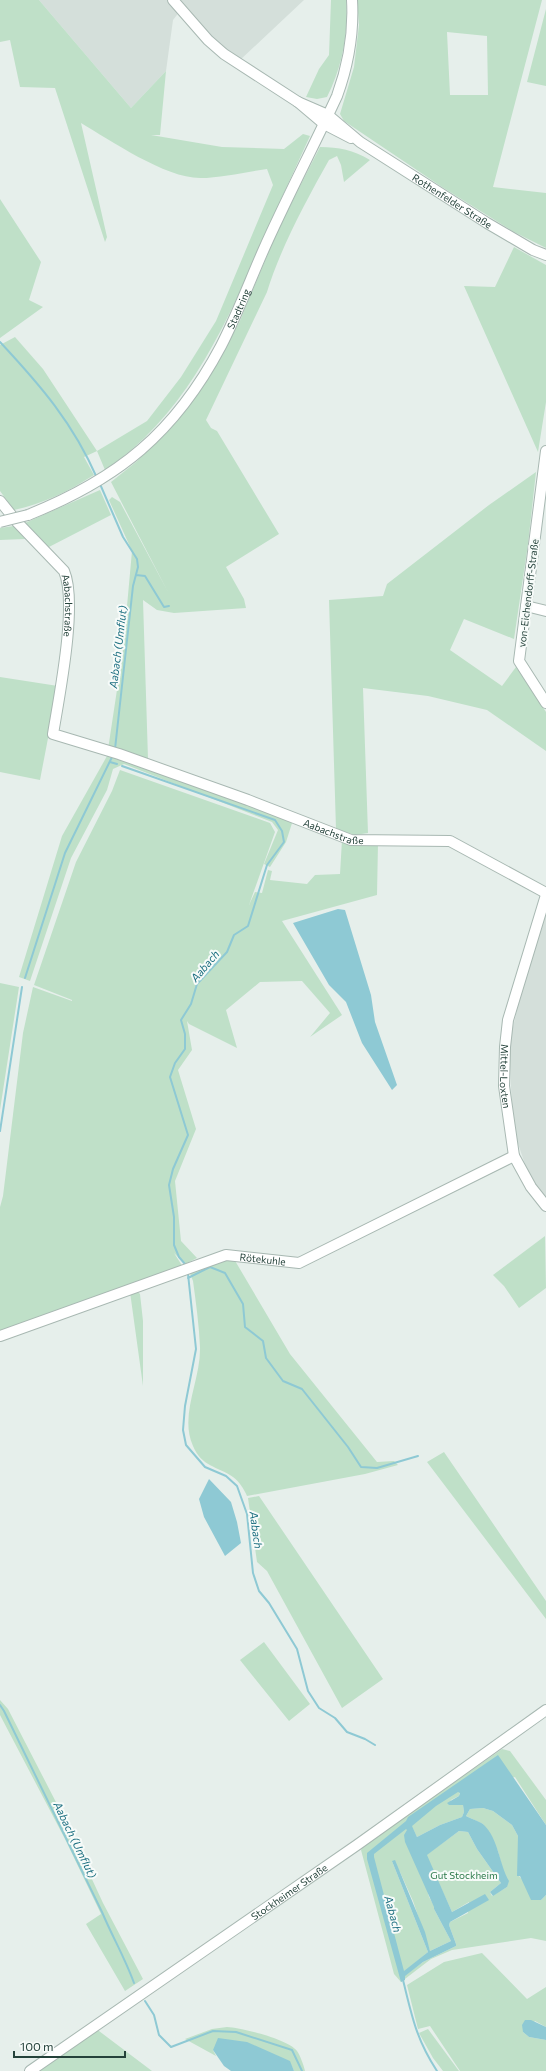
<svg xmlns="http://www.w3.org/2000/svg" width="546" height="2071" font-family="Commissioner,sans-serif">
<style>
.built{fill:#d4dfda}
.green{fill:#bfe0c8;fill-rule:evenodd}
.water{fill:#8ec9d4;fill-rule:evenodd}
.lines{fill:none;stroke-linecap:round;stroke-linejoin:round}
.stream{stroke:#8ec9d4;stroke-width:2}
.minor-casing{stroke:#a8b8b2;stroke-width:12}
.minor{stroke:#fff;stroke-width:10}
.minor-bridge-casing{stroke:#a8b8b2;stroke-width:12;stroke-linecap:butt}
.minor-bridge{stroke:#fff;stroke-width:10}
.labels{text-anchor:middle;stroke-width:4;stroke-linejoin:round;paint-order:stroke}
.street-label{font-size:10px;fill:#24423a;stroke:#f7fbf9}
.park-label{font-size:10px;fill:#2d7a4b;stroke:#f7fbf9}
.water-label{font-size:11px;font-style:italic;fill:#1c6f80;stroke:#f7fbf9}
</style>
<rect width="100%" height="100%" fill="#e6efeb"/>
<!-- built -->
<path class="built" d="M39,0h265l-65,61 -25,-20 -31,-34 -10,13 -7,51 -35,37z
M546,911v288l-18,-26 -15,-44 -4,-84 9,-40z"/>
<!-- green -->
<path class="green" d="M0,0h39l92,108 35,-37 -6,64h-9l71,12 62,2 19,-15 7,2c-17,37 -34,74 -50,111 -37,84 -76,170 -155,223l-8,-19 -13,6 10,18c-27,17 -49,28 -80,35l-14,-19v-146l15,-8 28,32 54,82 50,-30 34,-44 35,-56 57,-136 -6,-16c-22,3 -46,9 -67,9 -35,0 -90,-38 -119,-55l26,114 -2,5 -50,-154 -35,-1 -10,-47 -10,2z
M331,0h15c3,32 -4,68 -19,97l-10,2 -11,-2 13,-28 10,-14z
M357,0h185l-49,187 53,6v55l-32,-16 -72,-45 -98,-66 -4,-7 14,-47 5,-42zM447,32l40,4 1,59h-38z
M546,9v77l-19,-4z
M320,147c19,0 33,3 50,13l-26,22 -3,-17 -4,-9 -8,4c-22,39 -49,89 -62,132l-61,128 5,8 6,3 62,103 -53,33 18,32 2,9 -72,5 -17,-3 -14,-10 5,159 145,61 -7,22 -16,25 -6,-3 14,-34 -6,-8 -148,-58 -11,5 -6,21 -36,68 -41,123 -11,-4 43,-141 45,-80 16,-106 9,-99 -23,-51 3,-3 8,5 48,90 -57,-110 25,-20 33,-32 36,-50 34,-57 40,-96z
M0,199l41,63 -12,38 14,7 -43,31z
M514,247l32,18v137l-8,50 -74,-166 31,1z
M536,472l-8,72 -14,95 -50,-20 -14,31 52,36 14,-19 30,45v39l-59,-41 -59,-14 -65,-8 5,145 -13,2 -19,-6 -7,-229 54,-4 4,-12 102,-79z
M100,490l11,25 -64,33 -22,-25z
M14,526l11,13 -25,1v-12z
M0,677l58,9 -18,94 -40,-8z
M120,770l150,53 5,9 -26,73 6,-13 7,1 6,-23 4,1 -2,9 37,4 8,-9 25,-1 2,-34 36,3 -1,52 -95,26 60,94 -32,22 20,-24 -28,-32 -42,1 -34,28 11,38 -48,-24 -2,-3 5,29 -14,20 18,59 -21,52 6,60 16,17 -12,6 -11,-11 9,14 -183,66v-126l3,-11 20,-163 10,-46 39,14v-1l-38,-15 42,-123 36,-71z
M0,983l19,4 -19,123z
M545,1236l1,52 -27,20 -15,-22 -11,-11z
M225,1258l9,1 56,95 87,108 17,-1 4,4 -33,9 -118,22c-3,-7 -8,-15 -14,-19 -16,-11 -31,-10 -40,-31 -14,-31 8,-66 7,-99 -1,-22 -4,-44 -7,-66l-4,-10z
M137,1291l3,3 3,27v65l-13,-94z
M444,1452l102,149v18l-119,-157z
M259,1496l124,183 -41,29 -75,-137 -10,-9 -9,-64z
M264,1642l46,62 -21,17 -49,-61z
M0,1700l8,9 51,99 44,95 40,76 -18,12 -39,-67 15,-10 -36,-75 -65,-124z
M502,1749l8,2 36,49v25l-31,-48 -57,15h2l-1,4 -8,4 -2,5h14l1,7 -2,5 -22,8 -23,12 -5,-10 17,70 6,10 -1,2 17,32 -21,10 -17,-50 -13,-29 -8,-11 36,91 -24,20 1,3 18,-13 33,-16v-2l-7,-19 1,-3 18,-9 1,-11 -17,10 -26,-57 33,-24 9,1 9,17 24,34 -11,9 2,4 15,-9 -9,-36 -15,-27 -17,-8 4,-7 13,-1 10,3 19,14 6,11 1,40 22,24 5,-5v46l-15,-3 -79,12 -21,9 -30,23 -7,-8 -33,-124 3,-5z
M482,1953l45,46 19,-12v40l-11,-6 -12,11 6,5 17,3v31h-86l-30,-45 -12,3 -11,-44 37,-23z
M227,2027c15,1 61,12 70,24 3,4 7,15 8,20h-11l-5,-10 -76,-11 3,6 -31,-17 27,-10z
M428,2029l31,42h-16l-10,-13 -14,-25z
M99,2031l53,40h-113l57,-40z"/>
<!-- water -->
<path class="water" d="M338,909l7,1 26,85 4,27 22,63 -5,5 -30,-47 -16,-41 -17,-17 -36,-62z
M209,1479l22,23 6,20 4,21 -16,13 -21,-39 -5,-18z
M498,1755l48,70v70l-5,5h-10l-11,-24h-3l1,-40 -6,-11 -19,-14 -10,-3 -13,1 -4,7c5,3 13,5 17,8 16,15 16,40 26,57l-2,6 -14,9 -3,-4 11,-9 -24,-34 -9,-17 -9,-1 -32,24 25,57 33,-18 4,6 -39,22 -1,3 7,19v2l-33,16 -18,14v4l-4,2 -34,-123v-6l39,-32 2,-4zM458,1792l2,1 -1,3 -12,7 2,2h14l1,7 -2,5 -22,8 -23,12 -5,-11 24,-20zM406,1829l1,1 -3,5 1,7 29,65v2l17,32 -21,10 -5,-19 -30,-72 -3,1 36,91 -24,19 -30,-114v-3z
M525,2020h6l15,7v13l-17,-3 -6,-5 -1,-7z
M218,2038l29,4 43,19 4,10h-63l-7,-5 -11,-16z"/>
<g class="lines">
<!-- stream -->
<path class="stream" d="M0,342c41,44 73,81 97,136
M100,484l23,53 14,22 1,8 -5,19 -18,163
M136,575l9,1 19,31 5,-1
M110,762l7,2
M122,766l153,54 7,11 2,11 -17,23 -19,61 -14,9 -7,17 -30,32 -6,20 -10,16 4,14v15l-10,14 -5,14 18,58 -15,34 -4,16 5,32v28l5,12 6,7
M25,978l40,-125 48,-98
M0,1131l22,-144
M188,1274l8,75 -11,57 -2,24 3,15 19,22 21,9 11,10 10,28 6,59 6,18 10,12 28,46 11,42 11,17 16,10 12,14 18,7 10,6
M188,1278l22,-11 15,6 18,31 2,23 18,14 3,17 17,23 19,8 46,58 13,20 16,1 41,-12
M0,1705l4,6 98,201c10,24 23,46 32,71
M403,1980c9,36 13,59 34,91
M145,2001l9,14 5,20 12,12 42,-16 23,1 56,18 10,21"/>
<defs>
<g id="minor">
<path d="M173,0l35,40 16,14 74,48 26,22 27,14"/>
<path id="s1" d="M298,102l30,13 32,27 127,81 46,27 13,5"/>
<path d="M546,451l-27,210 27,42"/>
<path id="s2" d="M0,501l17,21 47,49c14,32 -5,126 -11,163l66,20 129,46 103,40 99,1 96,52"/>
<path id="s3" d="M28,515c90,-36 147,-82 193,-169 16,-31 28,-63 42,-95 23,-52 50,-103 74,-155 12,-33 17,-62 15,-96"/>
<path d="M526,606l20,5"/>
<path id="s4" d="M546,895l-38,125 -3,27 -1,39 10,70 17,31 15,19"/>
<path id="s5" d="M0,1336l226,-81 73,8 215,-107"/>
<path id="s6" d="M30,2071l327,-226 189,-135"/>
</g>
</defs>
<!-- minor casing -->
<use href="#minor" class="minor-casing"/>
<!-- minor -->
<use href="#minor" class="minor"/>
<defs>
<path id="minor-bridge" d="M0,522l28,-7"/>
</defs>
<!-- minor-bridge casing -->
<use href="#minor-bridge" class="minor-bridge-casing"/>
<!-- minor-bridge -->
<use href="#minor-bridge" class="minor-bridge"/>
</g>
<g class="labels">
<!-- street labels -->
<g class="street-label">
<text dy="4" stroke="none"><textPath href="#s1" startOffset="184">Rothenfelder Straße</textPath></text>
<text dy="4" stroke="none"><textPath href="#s3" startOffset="304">Stadtring</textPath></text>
<text transform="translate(528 593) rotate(-83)" y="4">von-Eichendorff-Straße</text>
<text dy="4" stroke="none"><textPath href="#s2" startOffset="130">Aabachstraße</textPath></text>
<text dy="4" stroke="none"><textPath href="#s2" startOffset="557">Aabachstraße</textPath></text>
<text dy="4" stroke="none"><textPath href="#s4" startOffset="187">Mittel-Loxten</textPath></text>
<text dy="4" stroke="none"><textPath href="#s5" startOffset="277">Rötekuhle</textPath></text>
<text dy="4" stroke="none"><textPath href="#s6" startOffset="315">Stockheimer Straße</textPath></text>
</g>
<!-- park labels -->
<g class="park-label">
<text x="464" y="1879">Gut Stockheim</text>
</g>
<!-- water labels -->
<g class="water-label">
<text transform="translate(118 647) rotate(-83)" y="4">Aabach (Umflut)</text>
<text transform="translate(205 966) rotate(-50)" y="4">Aabach</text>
<text transform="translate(256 1530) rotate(82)" y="4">Aabach</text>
<text transform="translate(75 1840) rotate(64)" y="4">Aabach (Umflut)</text>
<text transform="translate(393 1914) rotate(75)" y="4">Aabach</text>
</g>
</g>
<!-- scale -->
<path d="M14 2051v6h111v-6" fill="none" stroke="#24423a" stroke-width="2"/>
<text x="20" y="2051" font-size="12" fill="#24423a" stroke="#f7fbf9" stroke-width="3" paint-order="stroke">100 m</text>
</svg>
